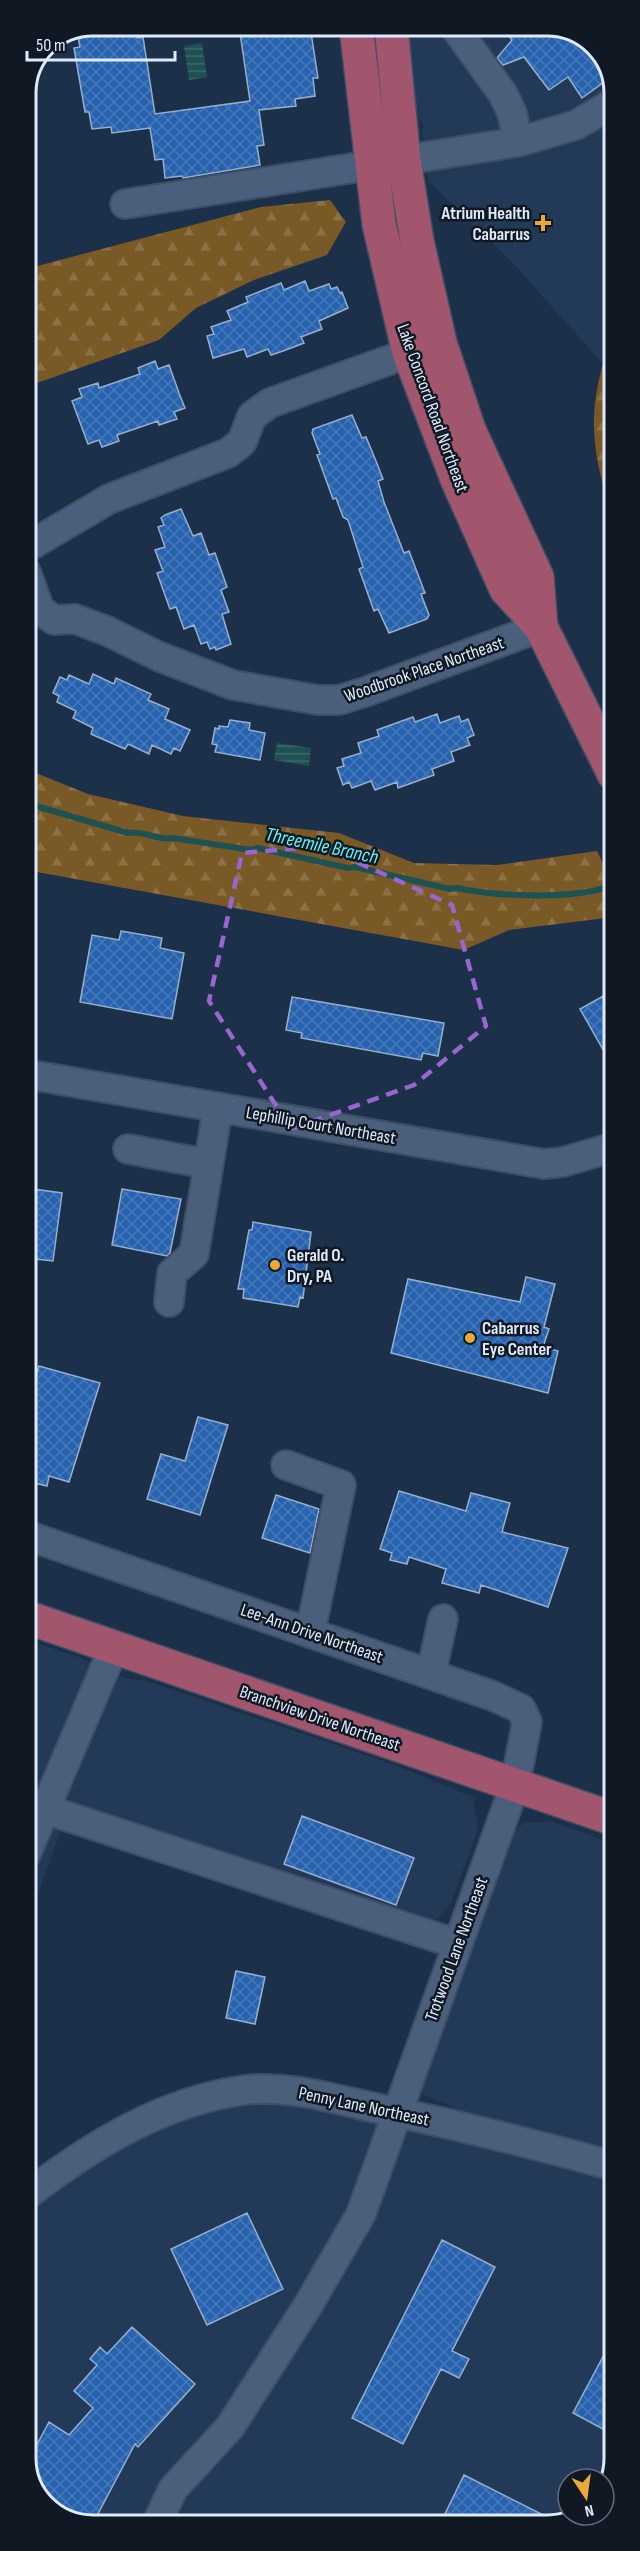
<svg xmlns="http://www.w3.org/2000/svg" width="640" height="2551" font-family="'Sofia Sans Condensed',sans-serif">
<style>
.built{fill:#223957}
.forest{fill:url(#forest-firs)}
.water{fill:url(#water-rules)}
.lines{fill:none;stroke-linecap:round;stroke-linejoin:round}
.stream{stroke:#1e5151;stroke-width:6}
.building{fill:url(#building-cross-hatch);stroke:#97afcf;stroke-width:1.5}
.minor-casing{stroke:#3e4e64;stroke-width:32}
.major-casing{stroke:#3e4e64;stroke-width:36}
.minor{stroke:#495f7b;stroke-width:28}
.major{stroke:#a2566d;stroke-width:33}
.marked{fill:none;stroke:#9965d1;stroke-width:4.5;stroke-dasharray:12 8;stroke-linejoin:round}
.poi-dot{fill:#eba93a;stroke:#0f1823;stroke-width:2}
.labels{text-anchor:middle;stroke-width:5;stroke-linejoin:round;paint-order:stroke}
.poi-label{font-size:18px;font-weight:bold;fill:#dfebfc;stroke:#0f1823;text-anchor:start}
.street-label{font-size:18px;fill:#dfebfc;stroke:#0f1823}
.water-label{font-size:20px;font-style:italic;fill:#59fafb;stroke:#0f1823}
.rim{fill:none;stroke:#dfebfc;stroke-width:3}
</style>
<defs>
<pattern id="forest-firs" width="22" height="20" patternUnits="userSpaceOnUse" patternTransform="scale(1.5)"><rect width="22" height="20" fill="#795925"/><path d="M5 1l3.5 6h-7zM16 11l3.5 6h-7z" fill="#8c7146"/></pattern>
<pattern id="water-rules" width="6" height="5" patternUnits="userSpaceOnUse" patternTransform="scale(1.5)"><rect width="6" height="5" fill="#1e5151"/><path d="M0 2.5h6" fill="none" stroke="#3e6a6b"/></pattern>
<pattern id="building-cross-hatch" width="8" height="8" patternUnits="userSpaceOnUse" patternTransform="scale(1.5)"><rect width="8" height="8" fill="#2762ae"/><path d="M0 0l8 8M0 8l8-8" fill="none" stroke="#4679ba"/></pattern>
</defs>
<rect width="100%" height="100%" fill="#1c3049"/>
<!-- built -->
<path class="built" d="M406,26h150l39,19 18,35v287l-10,-3 -91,-102 -84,-81 -6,-50 2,-4 -10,-17z
M26,1640l53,17 46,21 22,3 248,84 78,32 5,32 -27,74 -15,17 -366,-115 -44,123z
M525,1822h28l61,22v615l-10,27v-7h-36v36h8l-16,9 -476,1 -36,-16 -21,-38v-261l131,-84 47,-14 49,-9 55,1 40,13 94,21 8,-32 -37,-15 90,-253z"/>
<!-- forest -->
<path class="forest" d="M330,200l16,22 -19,33 -73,25 -58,28 -37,32 -122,43 -11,1v-115l235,-62z
M603,364l10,3v152c-18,-58 -27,-95 -10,-155z
M26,769l62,25 95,22 156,17 75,30 83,2 100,-14 17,35v31l-105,13 -45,20 -438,-80z"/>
<!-- water -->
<path class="water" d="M202,43l5,34 -18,3 -5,-34z
M277,743l34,5 -2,18 -35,-6z"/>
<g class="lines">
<!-- stream -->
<path class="stream" d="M26,803l102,30c15,-3 30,8 45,5l78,12 7,-2 90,20 7,-1 95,22 7,-1c36,8 124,13 157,-4"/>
</g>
<!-- building -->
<path class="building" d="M93,26h42l2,12 6,-1 12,77 95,-13 -11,-75h71l8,52h-5l2,18 -20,3 1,7 -37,4 5,35 -7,1 3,19 -77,13 -1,-2 -17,2 -2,-19 -8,1 -5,-32 -38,5 -1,-6 -19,2 -3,-17h-4l-11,-64 6,-1 -3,-15z
M502,26h54l39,19 4,9 -3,3 15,20 -29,21 -14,-21 -19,13 -25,-33 -21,8 -6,-7 15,-18z
M305,281l4,10 20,-7 2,5 6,-2 3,6 2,-1 6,16 -29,13 3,8 -21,8 3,6 -21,8 -12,4 -3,-6 -21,8 -3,-8 -31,9 -6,-22 7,-2 -3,-7 20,-7 -4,-9 21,-9 -2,-5 35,-14 3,7z
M155,361l3,8 11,-4 10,28 6,15 -11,4 3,7 -18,6 -1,-4 -41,14 2,6 -17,6 -3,-7 -11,4 -16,-43 10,-4 -3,-8 19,-6 1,5 41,-14 -2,-6z
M352,415l10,23 4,-1 10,24 7,18 -5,2 6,21 20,51 5,-2 16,42 -4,1 8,21 -2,4 -38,14 -11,-24 -4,2 -15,-42 4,-2 -15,-47 -5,-3 -7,-19 -3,1 -16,-44 3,-1 -8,-21 1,-4z
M181,509l12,27 8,-3 8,22 6,-2 12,34 -6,3 8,22 -7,2 9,30 -15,6 -1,-3 -5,2 -3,-7 -6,2 -7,-19 -10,4 -8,-22 -6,2 -13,-36 6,-2 -8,-21 10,-3 -7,-20 6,-2 -3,-7 4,-3z
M93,674l21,10 2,-6 35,16 -3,6 21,9 -4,10 25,11 -10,21 -6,-3 -3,6 -19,-9 -3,9 -21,-10 -3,5 -34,-15 2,-6 -20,-10 3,-7 -19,-9 2,-6 -6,-3 7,-16 7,3 2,-5 20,9z
M437,714l3,9 19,-7 2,6 7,-3 6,16 -7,3 3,7 -19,7 3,9 -22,8 2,6 -36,13 -1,-6 -22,8 -4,-9 -19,7 -3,-6 -6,3 -6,-17 7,-2 -2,-7 19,-6 -3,-10 21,-7 -2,-6 36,-13 2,5z
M230,720l20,3 -1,7 16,3 -5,27 -45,-8 2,-7 -5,-1 3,-16 4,1v-3l9,1z
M121,931l41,7 -2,10 24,5 -12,66 -92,-17 12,-67 27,5z
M614,990v79l-34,-60z
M292,997l152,26 -6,33 -15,-3 -2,7 -120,-22 1,-5 -16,-3z
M26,1188l36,5 -9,68 -27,-3z
M122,1189l59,10 -11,54 -3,3 -55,-11z
M253,1222l58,10 -8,66 -3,-1 -2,10 -55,-9 1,-9h-6l11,-59h3z
M526,1277l29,7 -11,43 5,2 -6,18 15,4 -10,42 -157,-40 17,-74 112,23z
M39,1366l61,17 -31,99 -20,-6 -2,10 -21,-5v-71z
M198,1417l30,8 -28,90 -53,-16 14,-45 24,7z
M399,1491l67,20 5,-18 39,10 -8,29 66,16 -20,59 -67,-22 -2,8 -37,-10 4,-14 -37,-12 -2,7 -17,-4 2,-7 -12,-4z
M276,1495l43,14 -9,44 -48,-15z
M302,1816l112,42 -18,47 -112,-41z
M236,1971l29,6 -10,47 -29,-6z
M247,2213l36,76 -76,36 -36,-76z
M442,2240l53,27 -43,84 17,8 -10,19 -18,-9 -38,75 -51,-26z
M132,2327l63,57 -57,63 -3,-3 -43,81h-8l-36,-16 -21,-38v-24l7,3 15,-28 20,13 24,-27 -19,-17 23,-26 -7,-6 10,-12 7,7z
M614,2336v99l-41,-22z
M464,2475l97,49h-121z"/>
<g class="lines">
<defs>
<path id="minor" d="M454,26l49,68 9,19 6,29
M125,204l393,-62 58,-17 37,-22
M26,548l83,-49 119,-46 14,-11 10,-26 18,-13 139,-50
M26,572l14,38 14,10 21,-1 32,12 53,26 73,28 85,15h21l26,-8 176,-65
M26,1074l518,90 19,-2 51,-15
M128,1149l80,15
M169,1302l3,-29 22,-19 24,-147
M286,1465l55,20 -31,148
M26,1535l467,161 28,13 6,13 -12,63 -154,429 -54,93 -77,120 -57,62 -17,36
M431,1674l12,-55
M26,1803l431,141
M26,1854l88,-207
M27,2195c65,-50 136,-94 218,-105 43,-5 85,8 126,17 82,17 163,37 243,59"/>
<path id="major" d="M356,26l23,198 30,129 48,126 49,110 35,38 73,147
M391,26l13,135 13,80 23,102 29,87 68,147 4,50
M26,1617l588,202"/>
</defs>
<!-- minor casing -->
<use href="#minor" class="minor-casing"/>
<!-- major casing -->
<use href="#major" class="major-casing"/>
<!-- minor -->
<use href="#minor" class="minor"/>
<!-- major -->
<use href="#major" class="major"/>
</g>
<!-- marked area -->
<path class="marked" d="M321,846l131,59 34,121 -72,59 -123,44 -82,-128 33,-148z"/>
<!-- markers -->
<g class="poi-dot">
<path d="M540 214h6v6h6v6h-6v6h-6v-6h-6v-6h6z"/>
<circle cx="275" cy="1265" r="6"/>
<circle cx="470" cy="1338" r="6"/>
</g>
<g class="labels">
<!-- poi labels -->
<g class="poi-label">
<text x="530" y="219" text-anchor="end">Atrium Health<tspan x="530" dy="21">Cabarrus</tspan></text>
<text x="287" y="1261">Gerald O.<tspan x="287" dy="21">Dry, PA</tspan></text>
<text x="482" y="1334">Cabarrus<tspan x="482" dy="21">Eye Center</tspan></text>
</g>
<!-- street labels -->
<g class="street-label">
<text transform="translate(433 408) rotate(70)" y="6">Lake Concord Road Northeast</text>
<text transform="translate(424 669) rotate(-19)" y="6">Woodbrook Place Northeast</text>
<text transform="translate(321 1125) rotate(10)" y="6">Lephillip Court Northeast</text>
<text transform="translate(312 1633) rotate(19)" y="6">Lee-Ann Drive Northeast</text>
<text transform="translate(320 1718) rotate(19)" y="6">Branchview Drive Northeast</text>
<text transform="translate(456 1949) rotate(-70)" y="6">Trotwood Lane Northeast</text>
<text transform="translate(364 2106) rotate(12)" y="6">Penny Lane Northeast</text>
</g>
<!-- water labels -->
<g class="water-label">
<text transform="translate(322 845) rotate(12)" y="7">Threemile Branch</text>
</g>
</g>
<!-- crop -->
<path d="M0 0H640V2551H0ZM93 36H547A57 57 0 0 1 604 93V2458A57 57 0 0 1 547 2515H93A57 57 0 0 1 36 2458V93A57 57 0 0 1 93 36Z" fill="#0f1823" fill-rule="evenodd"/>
<path class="rim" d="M93 36H547A57 57 0 0 1 604 93V2458A57 57 0 0 1 547 2515H93A57 57 0 0 1 36 2458V93A57 57 0 0 1 93 36Z"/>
<!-- north arrow -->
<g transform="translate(586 2497) rotate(167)"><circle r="28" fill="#0f1823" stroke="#626c7a" stroke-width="1.5"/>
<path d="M0-4.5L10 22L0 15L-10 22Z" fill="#eba93a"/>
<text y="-9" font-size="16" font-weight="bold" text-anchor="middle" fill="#dfebfc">N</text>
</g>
<!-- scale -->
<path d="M27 51v9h148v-9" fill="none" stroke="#dfebfc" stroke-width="3"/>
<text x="36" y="51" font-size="18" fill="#dfebfc" stroke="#0f1823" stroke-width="4.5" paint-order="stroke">50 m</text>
</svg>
